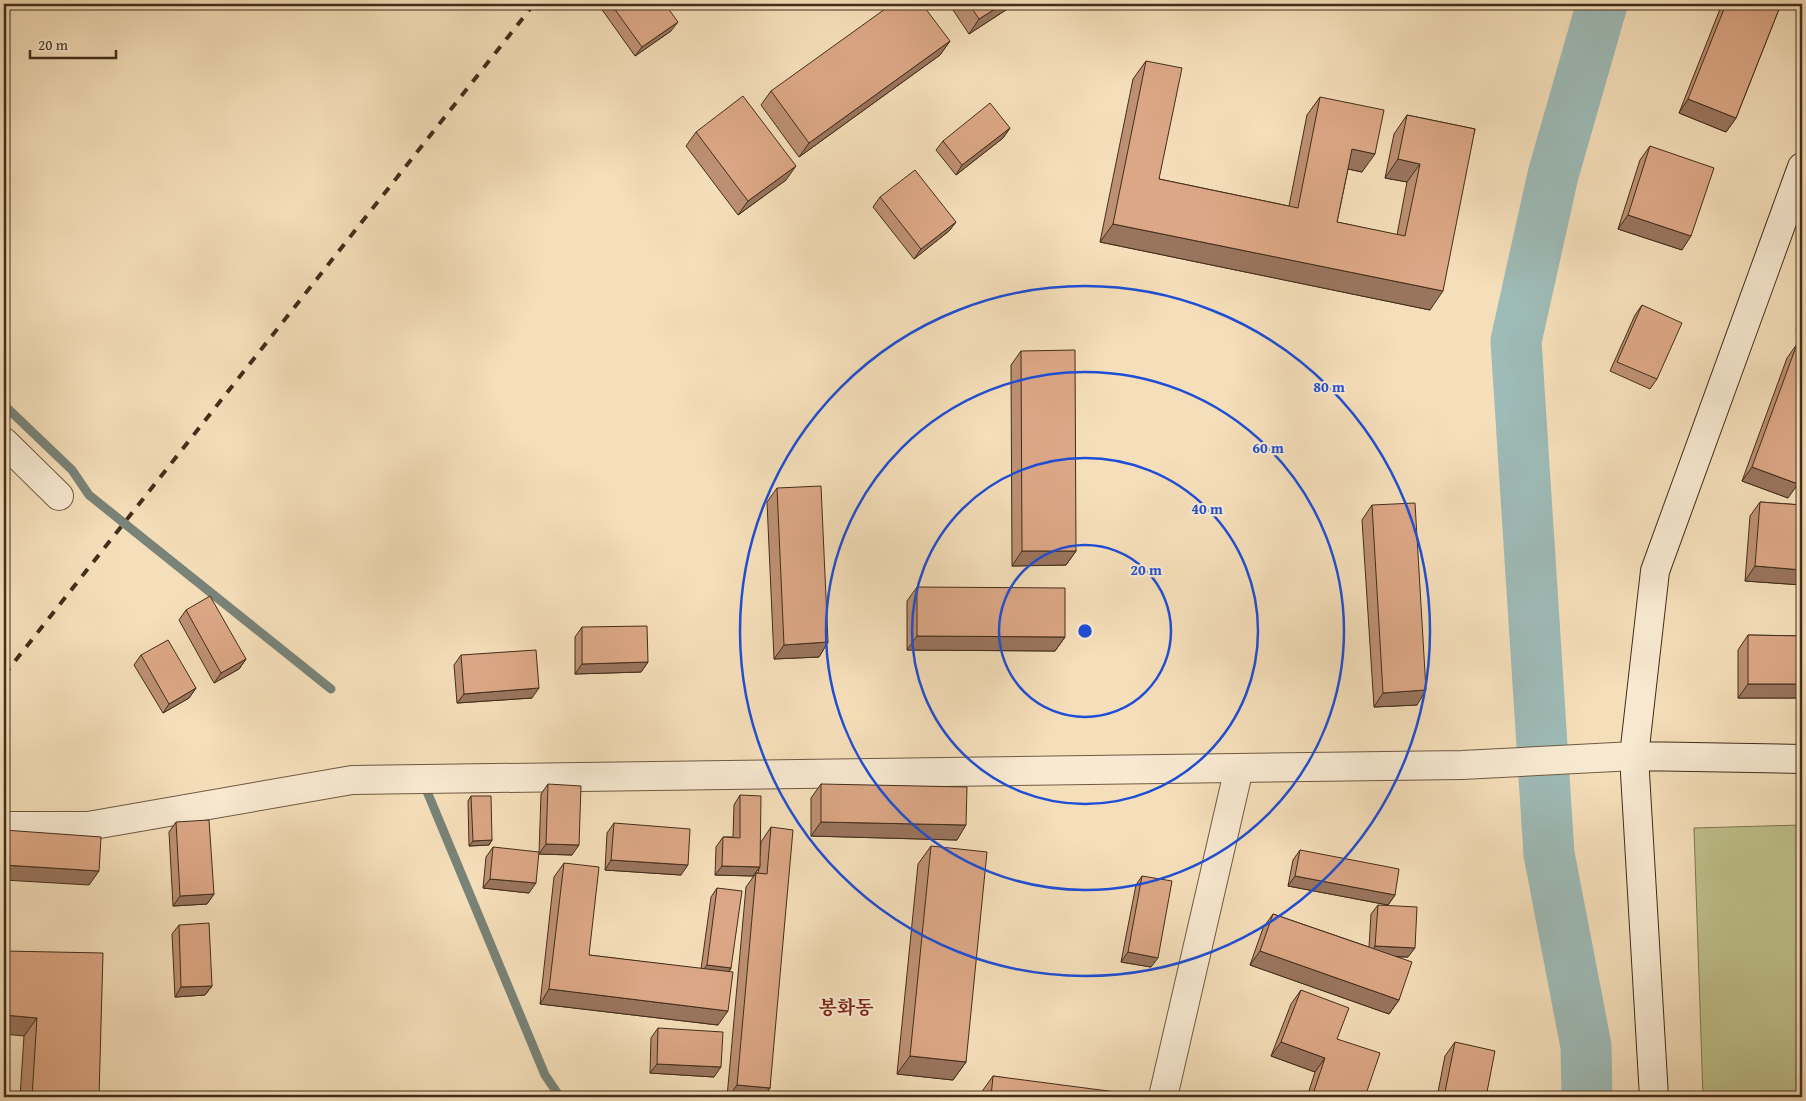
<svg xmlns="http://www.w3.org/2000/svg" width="1806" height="1101" font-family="'Gentium Book Plus','Noto Serif KR',serif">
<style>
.green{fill:#bfc18d;stroke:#807854}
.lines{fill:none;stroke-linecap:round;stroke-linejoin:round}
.stream{stroke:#798378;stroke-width:9}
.river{stroke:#9ebbb7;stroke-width:51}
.minor-casing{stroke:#6f5a42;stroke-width:30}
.tertiary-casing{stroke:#6f5a42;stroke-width:30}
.secondary-casing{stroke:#422e1a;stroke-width:30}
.minor{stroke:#f8ead2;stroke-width:28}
.tertiary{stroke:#f8ead2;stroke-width:28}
.secondary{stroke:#f8ead2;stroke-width:28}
.rail{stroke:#422e1a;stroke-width:4;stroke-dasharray:9 9;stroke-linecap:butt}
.wall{fill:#bd9073;stroke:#422e1a}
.shaded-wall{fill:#9a755e;stroke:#422e1a}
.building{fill:#dca786;stroke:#422e1a}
.ring{fill:none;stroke:#1d4ed8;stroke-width:2.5}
.labels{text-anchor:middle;stroke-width:4.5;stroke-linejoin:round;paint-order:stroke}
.quarter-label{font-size:19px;font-weight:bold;fill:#7a1f14;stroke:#f8ead2}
.centre{fill:#1d4ed8;stroke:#f8ead2;stroke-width:2.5}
.ring-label{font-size:15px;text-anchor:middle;font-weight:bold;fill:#1d4ed8;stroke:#f8ead2;stroke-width:4.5;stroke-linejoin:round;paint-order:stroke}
</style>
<rect width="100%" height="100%" fill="#f5dfba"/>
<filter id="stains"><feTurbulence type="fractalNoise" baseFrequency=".004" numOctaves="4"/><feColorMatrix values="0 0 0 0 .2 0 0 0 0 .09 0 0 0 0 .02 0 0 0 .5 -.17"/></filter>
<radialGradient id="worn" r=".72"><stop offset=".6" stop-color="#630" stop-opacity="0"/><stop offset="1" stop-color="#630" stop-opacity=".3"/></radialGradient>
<!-- green -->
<path class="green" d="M1802,825v272h-99l-9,-269z"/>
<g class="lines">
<!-- stream -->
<path class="stream" d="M4,405l68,65 17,25 242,194
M426,789l119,286 15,22"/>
<!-- river -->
<path class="river" d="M1587,1097l-1,-51 -37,-192 -33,-513 37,-166 49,-171"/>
<defs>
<path id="minor" d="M4,442l55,54
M1163,1097l76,-329"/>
<path id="tertiary" d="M4,826h84l264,-46 1110,-15 172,-9"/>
<path id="secondary" d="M1634,756l168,3
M1654,1097l-20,-341 21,-185 147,-404"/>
</defs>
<!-- minor casing -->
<use href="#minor" class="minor-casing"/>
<!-- tertiary casing -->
<use href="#tertiary" class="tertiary-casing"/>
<!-- secondary casing -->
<use href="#secondary" class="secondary-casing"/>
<!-- minor -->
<use href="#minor" class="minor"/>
<!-- tertiary -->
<use href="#tertiary" class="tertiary"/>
<!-- secondary -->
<use href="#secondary" class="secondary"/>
<!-- rail -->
<path class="rail" d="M4,675l530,-671"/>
</g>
<!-- wall -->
<path class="wall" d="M598,4h67l6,27 -36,25z
M949,4h66l-46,30z
M1722,4h59l-45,114 -10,14 -47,-19z
M950,41l-10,14 -141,102 -38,-52 10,-14z
M1146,61l13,118 130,27 18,-91 13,-18 42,75 -14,-3 -11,53 60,13 10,-53 -22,-4 9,-44 13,-19 68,14 -45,181 -330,-68 33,-163z
M1010,128l-7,10 -47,37 -20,-25 7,-9z
M696,132l90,48 -48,35 -52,-69z
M1650,146l32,104 -64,-21 22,-69z
M880,197l76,25 -7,9 -35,28 -41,-52z
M1642,305l15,74 -7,10 -40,-18 25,-56z
M1802,314v18l-6,-2z
M1797,344l-9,154 -46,-17 45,-123z
M1021,351l55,200 -10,14 -54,1 -1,-201z
M777,488l51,154 -9,15 -45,2 -7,-157z
M1760,502l42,3v80l-57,-4 5,-65z
M1372,505l45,200 -43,2 -12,-187z
M917,587l148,50 -10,14 -148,-1v-49z
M186,610l60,49 -7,10 -25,14 -35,-63z
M582,627l66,35 -7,10 -66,2v-37z
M1748,635l54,1v62h-64v-48z
M141,655l55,33 -7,10 -26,15 -29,-48z
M461,655l71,43 -75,5 -3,-38z
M548,784l24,71 -33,-1 2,-60z
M821,784l136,56 -146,-4v-38z
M740,795l20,61 1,-14 10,-15 -1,261 -6,9h-37l19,-210 10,-14h2l1,-5 -6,8 -38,-1 1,-28 7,-10h10l1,-32z
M471,796l21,44 -3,5 -20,1 -1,-45z
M176,822l38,72 -7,10 -34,2 -4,-74z
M614,823l67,52 -76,-5 2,-37z
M931,846l35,216 -13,18 -56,-6 21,-210z
M493,847l36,46 -46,-5 3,-31z
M1300,850l95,45 -7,10 -100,-19 5,-26z
M564,863l25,92 112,14 10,-72 6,-9 14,80 -2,4 -11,53 -178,-21 14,-127z
M1142,876l9,91 -30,-5 15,-77z
M1378,905l30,52h-11l2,43 -10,14 -139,-49 13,-37 10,-14 96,33 2,-33z
M179,925l33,61 -7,9 -30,2 -3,-63z
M4,951l95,146h-79l4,-61z
M1301,990l36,49 28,58h-58l8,-25 -44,-16 20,-52z
M658,1028l56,49 -64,-4 1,-35z
M1455,1042l31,55h-49l8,-41z
M993,1076l122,21h-133l1,-7z"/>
<!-- shaded-wall -->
<path class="shaded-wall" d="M1003,4h12l-46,30 10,-15z
M678,22l-7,9 -36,25 7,-9z
M950,41l-10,14 -141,102 10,-14z
M1688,99l48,19 -10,14 -47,-19z
M1010,128l-7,10 -47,37 6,-10z
M1352,149l23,5 -13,18 -23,-5z
M1398,159l22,5 -13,18 -22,-4z
M796,166l-10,14 -48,35 10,-14z
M1628,215l63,21 -9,14 -64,-21z
M956,222l-7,9 -35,28 7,-10z
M1113,224l330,67 -13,19 -330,-68z
M1802,322v10l-6,-2z
M1752,467l46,17 -10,14 -46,-17z
M1022,551h54l-10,14 -54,1z
M1755,566l47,4v15l-57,-4z
M917,636l148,1 -10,14 -148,-1z
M828,642l-9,15 -45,2 10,-14z
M246,659l-7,10 -25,14 7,-10z
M648,662l-7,10 -66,2 7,-10z
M1748,684h54v14h-64z
M196,688l-7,10 -26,15 6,-9z
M539,688l-7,10 -75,5 7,-9z
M1426,690l-9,15 -43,2 9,-14z
M821,822l145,3 -9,15 -146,-4z
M492,840l-3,5 -20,1 4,-5z
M546,844l33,1 -7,10 -33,-1z
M611,860l77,5 -7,10 -76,-5z
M4,865l95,6 -10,14 -85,-5z
M722,866l38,1 -7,9 -38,-1z
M1295,876l100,19 -7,10 -100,-19z
M490,879l46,4 -7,10 -46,-5z
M214,894l-7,10 -34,2 7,-10z
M1375,946l40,2 -7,9 -39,-2z
M1260,951l139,49 -10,14 -139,-49z
M1128,952l30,6 -7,9 -30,-5z
M707,965l24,3 -6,10 -25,-4z
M212,986l-7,9 -30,2 6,-10z
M549,989l179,22 -10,14 -178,-21z
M4,1015l33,3 -13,18 -20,-2z
M1281,1042l44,16 -10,14 -44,-16z
M910,1056l56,6 -13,18 -56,-6z
M657,1064l64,3 -7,10 -64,-4z
M737,1085l33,3 -6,9h-36z
M1314,1091l18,6h-22z"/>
<!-- building -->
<path class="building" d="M611,4h54l13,18 -36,25z
M892,4h30l28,37 -141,102 -38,-52z
M969,4h34l-24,15z
M1726,4h55l-45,114 -48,-19z
M1146,61l36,7 -23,111 139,29 22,-111 64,13 -9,44 -23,-5 -15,73 68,14 15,-72 -22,-5 9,-44 68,14 -32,162 -330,-67z
M743,96l53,70 -48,35 -52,-69z
M990,103l20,25 -48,37 -19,-24z
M1650,146l64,22 -23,68 -63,-21z
M915,170l41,52 -35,27 -41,-52z
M1642,305l40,18 -25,56 -40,-17z
M1797,344l5,2v127l-4,11 -46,-17z
M1075,350l1,201h-54l-1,-200z
M821,486l7,156 -44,3 -7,-157z
M1760,502l42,3v65l-47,-4z
M1415,503l11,187 -43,3 -11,-188z
M917,587l148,1v49l-148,-1z
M210,596l36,63 -25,14 -35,-63z
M647,626l1,36 -66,2v-37z
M1748,635l54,1v48h-54z
M168,640l28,48 -27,16 -28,-49z
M536,650l3,38 -75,6 -3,-39z
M548,784l33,2 -2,59 -33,-1z
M821,784l146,3 -1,38 -145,-3z
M740,795l21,1 -1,71 -38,-1 1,-29 17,1z
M471,796h20l1,44 -19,1z
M209,820l5,74 -34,2 -4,-74z
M614,823l76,6 -2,36 -77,-5z
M771,827l22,3 -23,258 -33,-3 19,-212 11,1z
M4,830l97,7 -2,34 -95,-6z
M931,846l56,6 -21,210 -56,-6z
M493,847l46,5 -3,31 -46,-4z
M1300,850l99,19 -4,26 -100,-19z
M564,863l35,4 -10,88 144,17 -5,39 -179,-22z
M1142,876l30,5 -14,77 -30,-6z
M717,888l25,3 -11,77 -24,-3z
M1378,905l39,2 -2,41 -40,-2z
M1273,914l139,48 -13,38 -139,-49z
M209,923l3,63 -31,1 -2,-62z
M4,951l99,2 -4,144h-67l5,-79 -33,-3z
M1301,990l48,18 -12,31 43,14 -15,44h-33l-18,-6 11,-33 -44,-16z
M658,1028l65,4 -2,35 -64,-3z
M1455,1042l40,9 -9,46h-42z
M993,1076l123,16 -1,5h-124z"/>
<!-- distance rings -->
<g class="ring">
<circle cx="1085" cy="631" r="86"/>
<circle cx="1085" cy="631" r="173"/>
<circle cx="1085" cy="631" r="259"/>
<circle cx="1085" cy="631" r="345"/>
</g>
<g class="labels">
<!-- quarter labels -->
<g class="quarter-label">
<text x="846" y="1014">봉화동</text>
</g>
</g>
<circle cx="1085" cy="631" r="8" class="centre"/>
<g class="ring-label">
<text x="1329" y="392">80 m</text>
<text x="1268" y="453">60 m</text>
<text x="1207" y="514">40 m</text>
<text x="1146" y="575">20 m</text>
</g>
<!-- margin -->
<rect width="1806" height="1101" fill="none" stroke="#f5dfba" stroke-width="20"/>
<rect x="5" y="5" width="1796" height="1091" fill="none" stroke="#422e1a" stroke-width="2.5"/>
<rect x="10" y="10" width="1786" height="1081" fill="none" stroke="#422e1a"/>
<!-- scale -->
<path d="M30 50v8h86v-8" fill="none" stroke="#422e1a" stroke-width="2.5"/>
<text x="38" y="50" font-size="15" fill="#422e1a" stroke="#f8ead2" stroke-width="4" paint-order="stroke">20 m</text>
<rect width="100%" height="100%" filter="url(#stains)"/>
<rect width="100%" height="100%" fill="url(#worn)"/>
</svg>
